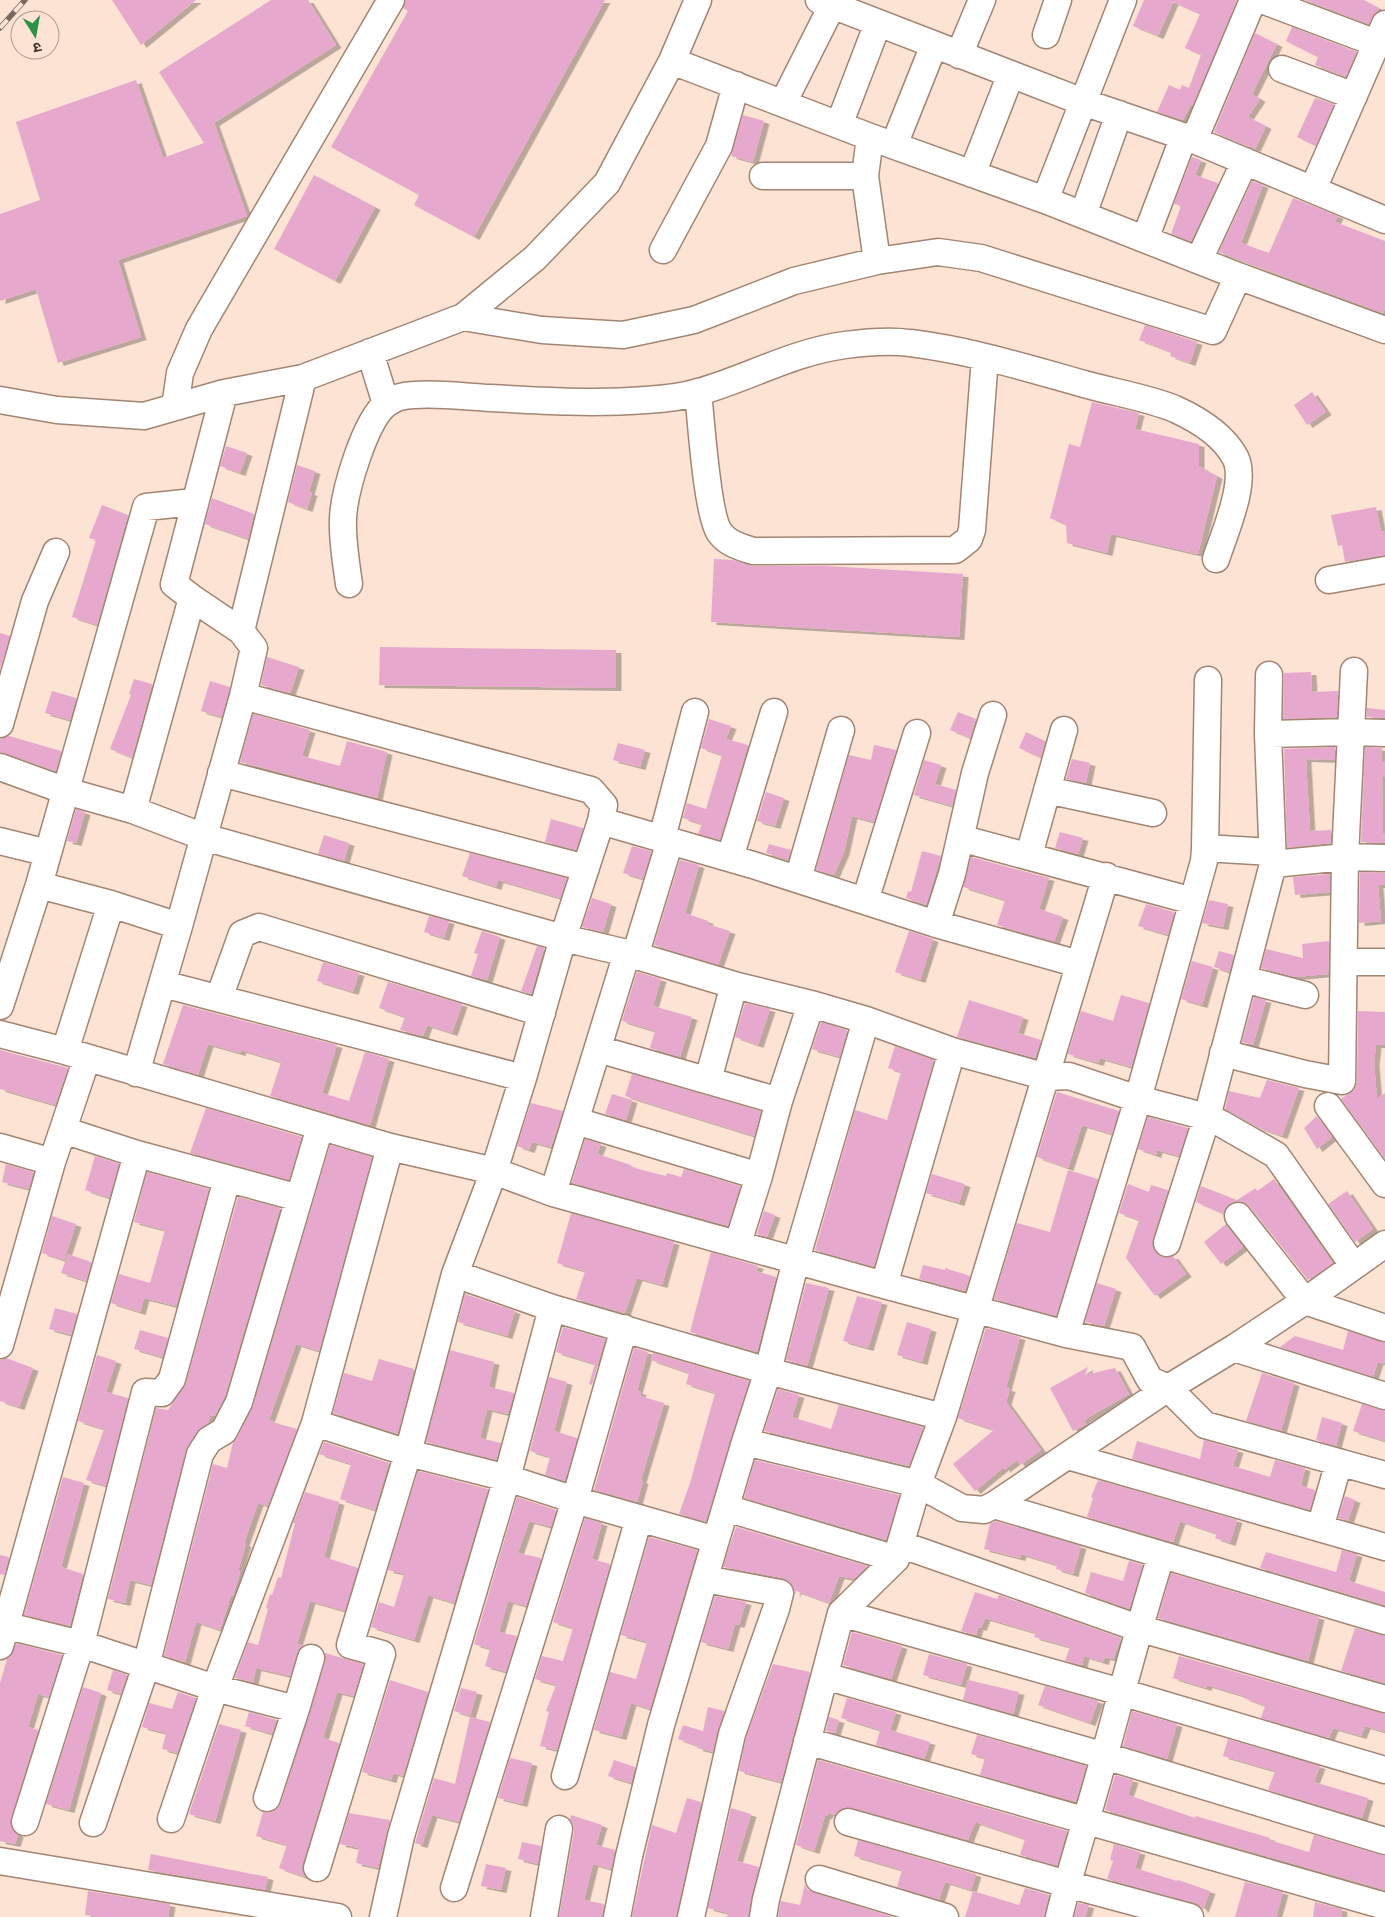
<svg xmlns="http://www.w3.org/2000/svg" width="1385" height="1917" font-family="Roboto,'Noto Sans Devanagari',sans-serif">
<style>
.building{fill:#e7a8cd;filter:url(#shadow)}
.lines{fill:none;stroke-linecap:round;stroke-linejoin:round}
.minor-casing{stroke:#a28573;stroke-width:29}
.minor{stroke:#fff;stroke-width:26}
.rail-casing{stroke:#79695e;stroke-width:5.5}
.rail{stroke:#fde3d3;stroke-width:4;stroke-dasharray:11;stroke-linecap:butt}
</style>
<defs>
<filter id="shadow"><feDropShadow dx="5.5" dy="3" stdDeviation="0" flood-color="#0004"/></filter>
</defs>
<rect width="100%" height="100%" fill="#fde3d3"/>
<!-- building -->
<path class="building" d="M112,0h84l-55,45z
M271,0h37l28,45 -122,78 33,93 -129,44 23,77 -83,26 -22,-74 -36,12v-87l40,-14 -24,-78 120,-42 27,78 41,-15 -45,-71z
M406,0h199l-131,237 -60,-32 5,-10 -88,-48 77,-136 -5,-3z
M1144,0h93l-44,105 -2,-1 -8,16 -26,-8 12,-27 11,5 2,-5 7,3 12,-33 -16,-7 15,-34 -27,-12 -15,34 -25,-10z
M1305,0h59l15,8 -10,16z
M1292,27l65,25 -11,25 -31,-12 3,-8 -32,-16z
M1255,33l22,11 -25,50 8,5 -12,18 18,9 -11,23 -41,-17z
M1315,98l19,6 -18,42 -19,-9z
M743,115l21,6 -11,41 -22,-6z
M1192,157l9,3 -6,15 23,8 -27,58 -20,-7 10,-28 -7,-2z
M314,175l61,32 -40,74 -61,-32z
M1252,181l11,4 -22,58 28,10 24,-55 45,18 -3,6 50,19v67l-2,5 -164,-61z
M1145,325l52,17 -7,21 -20,-7 1,-4 -32,-12z
M1312,392l14,20 -19,13 -13,-20z
M1092,402l47,11 -4,16 64,15v22l18,10 -19,78 -87,-20 -4,19 -40,-10 -1,-18 -16,-7 19,-74 11,3z
M226,446l21,7 -7,20 -20,-7z
M297,465l18,6 -6,21 3,1 -5,16 -19,-7z
M212,498l42,16 -6,25 -43,-15z
M102,505l26,10 -31,110 -25,-8 24,-77 -7,-2z
M1376,507l5,25 4,-1v24l-40,7 -3,-17 -4,1 -7,-31z
M714,559l19,1 20,6h73l137,8 -4,63 -248,-15z
M0,633l10,3 -10,33z
M380,647l236,3v38l-237,-3z
M267,657l32,10 -9,26 -29,-8z
M1311,672l1,20 26,-1 -1,26 -54,2 1,-46z
M134,679l18,5 -20,74 -22,-9 21,-54 -2,-1z
M210,681l20,6 -8,30 -21,-6z
M52,691l24,7 -6,22 -25,-7z
M1367,708l18,2v8l-18,-1z
M958,712l18,7 -6,19 -20,-8z
M253,714l57,16 -8,26 38,10 7,-25 40,11 -10,46 -137,-36z
M709,719l22,7 -5,13 22,6 -28,95 -22,-6 4,-10 -19,-6 4,-15 19,6 16,-54 -21,-7z
M1026,732l19,9 -4,17 -22,-10z
M9,736l52,15 -5,20 -56,-19v-13z
M618,743l27,7 -5,17 -27,-7z
M874,745l22,5 -22,72 -22,-6 -8,36 -10,23 -18,-5 33,-115 22,5z
M1335,747v13l-29,-1 4,72 21,-1v13l-44,5 -3,-99z
M1365,747l17,1v13h3v16h-3l1,56h2v10l-24,-1z
M1072,759l18,4 -4,20 -20,-4z
M924,760l17,5 -6,19 21,6 -4,16 -38,-11z
M766,792l18,6 -9,28 -18,-5z
M76,809l9,3 -9,31 -9,-2z
M551,819l32,9 -7,22 -31,-8z
M1060,832l23,6 -5,16 -23,-6z
M324,835l25,8 -5,18 -26,-7z
M769,844l22,6 -3,10 -22,-7z
M632,846l19,5 -8,28 -20,-6z
M922,851l19,5 -15,49 -20,-7 2,-7 3,1z
M470,853l97,25 -7,20 -62,-18 -2,7 -34,-11z
M971,857l78,21 -10,31 24,8 -9,25 -57,-17 8,-25 -42,-13z
M680,860l19,5 -14,48 23,8 -1,3 23,7 -12,34 -64,-20z
M1360,872l25,1v12h-7l3,36 -22,2z
M1330,874v18l-35,3 -2,-18z
M592,898l19,6 -8,28 -21,-5z
M1209,900l19,4 -5,23 -21,-4z
M1146,904l28,8 -6,23 -30,-9z
M429,916l20,5 -5,17 -20,-6z
M482,931l18,6 -13,43 -16,-4 7,-22 -4,-1z
M909,931l24,8 -13,41 -25,-8z
M1329,941l-1,33 -33,3 -34,-9 5,-19 37,9 -1,-14z
M537,946l7,2 -13,46 -10,-3z
M1219,951l15,4 -5,17 -15,-5z
M1192,961l21,6 -11,38 -21,-6z
M323,962l36,11 -6,19 -36,-11z
M637,972l24,7 -8,27 39,11 -12,40 -30,-9 5,-17 -33,-10z
M388,982l74,22 -10,29 -25,-8 -4,11 -23,-6 5,-13 -26,-9z
M1121,995l28,8 -18,64 -31,-9 -2,5 -30,-9 13,-43 32,10z
M1254,997l12,3 -13,45 -11,-3z
M969,1000l54,17 -5,16 23,7 -6,18 -78,-21z
M745,1003l25,6 -12,36 -23,-8z
M183,1005l154,40 -15,48 27,8 16,-49 24,7 -19,66 -100,-29 11,-34 -40,-12 -1,3 -32,-9 -10,31 -35,-11z
M1358,1011l27,1v33h-9l-2,18 3,36 8,-6v66l-44,-60 13,-9 3,-8z
M821,1022l26,8 -7,27 -28,-8z
M895,1046l39,14 -60,207 -59,-17 40,-140 32,10 14,-48 -13,-4z
M0,1050l68,18 -13,37 -55,-16z
M632,1074l129,37 -7,25 -129,-40z
M1267,1080l32,8 -17,48 -23,-8 -34,-19 4,-18 31,7z
M1057,1092l62,19 -7,23 -30,-9 -14,43 -31,-11z
M612,1094l20,6 -6,20 -21,-6z
M531,1103l32,8 -12,36 -19,-5 -3,8 -12,-4z
M206,1108l96,29 -13,43 -99,-27z
M1317,1116l15,21 -15,12 -13,-21z
M1148,1117l40,11 -9,28 -22,-6 -1,5 -18,-6z
M585,1139l16,5 -4,10 34,11v2l35,9 1,-3 14,4 3,-8 56,17 -12,40 -156,-43z
M330,1145l42,12 -53,194 -23,-7 -27,76h4l-1,2 25,7 -29,77 -10,-3 -14,40 2,1 -8,27 2,1 -7,24 -2,-1 -11,35 -24,-8 -11,40 -21,-6 49,-192 14,4 6,-26 4,-4 16,-32z
M95,1156l24,8 -10,34 -24,-8z
M6,1164l27,8 -4,17 -27,-7z
M1068,1170l30,9 -42,137 -62,-17 23,-76 33,9z
M147,1172l62,17 -33,117 -32,-8 -4,14 -29,-9 8,-29 31,9 15,-53 -31,-8z
M932,1174l33,10 -6,19 -33,-10z
M1274,1179l59,84 -25,17 -58,-73 -6,-5 -8,-1 -7,3 -5,10 -28,-12 5,-16 36,14 19,-12 1,3z
M1128,1184l21,8 2,-7 17,5 -15,48 -1,8 4,7 6,4 11,-1 13,18 -31,22 -29,-38 13,-38 -20,-7z
M1347,1191l26,38 -18,13 -27,-38z
M238,1197l42,11 -55,188 -10,20 -5,-1 -2,8 -11,9 -11,18 -35,135 -21,-5 -5,23 -17,-4 48,-191 12,2 18,-27z
M764,1211l11,4 -8,22 -10,-3z
M571,1213l103,29 -12,43 -25,-7 -12,35 -49,-14 9,-28 -28,-8z
M52,1216l24,8 -12,36 -22,-7z
M1226,1224l17,23 -22,17 -17,-22z
M711,1252l47,14 -2,5 20,6 -19,75 -67,-20z
M68,1254l23,8 -5,19 -25,-8z
M923,1265l22,5v-2l25,8 -5,15 -46,-12z
M806,1283l23,5 -22,78 -21,-6z
M1097,1283l19,6 -12,37 -19,-4z
M465,1294l50,17 -8,25 -49,-14z
M857,1296l25,6 -14,46 -25,-7z
M55,1308l22,6 -6,21 -22,-6z
M907,1322l24,7 -9,33 -25,-7z
M563,1327l42,12 -13,46 -3,-1 6,-20 -39,-12z
M986,1328l34,9 -14,51 4,1 -4,13 35,48 -21,15 -3,-5 -13,10v-3l-29,24 -22,-27 41,-34 -36,-12z
M140,1330l28,8 -6,19 -28,-8z
M1348,1331l37,12v21l-7,-2 -5,15 -93,-30 15,-11 48,14z
M634,1348l14,4 -11,39 4,1 -1,4 24,7 -23,77 2,1 -6,21 -43,-12z
M450,1350l44,12 -5,25 25,6 -6,21 -21,-5 -7,29 21,5 -5,17 -70,-18z
M653,1353l96,28 -43,141 -27,-8 11,-31 25,-90 -29,-9 3,-11 -38,-13z
M97,1355l19,6 -10,31 22,6 -22,88 -20,-6 18,-51 -26,-8z
M6,1358l27,10 -14,39 -19,-6v-41z
M379,1359l35,10 -16,65 -65,-21 11,-40 28,8z
M1088,1367l-3,8 30,-7 14,26 -45,26 2,4 -13,7 -23,-43z
M1262,1373l32,10 -13,48 -35,-10z
M549,1377l18,5 -13,49 23,7 -12,43 -20,-6 5,-18 -20,-6z
M778,1389l21,6 -7,22 39,12 8,-24 84,22 -14,39 -145,-35z
M1362,1404l23,7v30l-32,-10z
M1322,1417l20,6 -6,23 -20,-6z
M1204,1440l34,10 -5,16 37,11 5,-17 30,8 -4,18 14,4 -5,20 -178,-51 5,-18 63,18z
M324,1442l65,21 -14,47 -35,-11 11,-35 -32,-10z
M755,1460l144,35 -13,45 -142,-42z
M418,1471l70,18 -34,114 -26,-8 -14,45 -43,-13 8,-25 15,5 10,-33 -16,-4z
M63,1477l21,6 -23,84 22,7 -13,52 -46,-11z
M1098,1480l139,40 -7,23 -15,-5 2,-4 -37,-13 -7,21 -86,-25 6,-19 -2,-1z
M305,1492l34,10 -15,55 34,11 -13,43 -35,-10 -13,43 6,2 -6,8 -7,22 -34,-8 -3,14 -18,-4 13,-36 10,3 10,-36 -2,-1 4,-14 2,1 6,-18 3,1 14,-55h-2z
M1345,1496l10,4 -7,21 -10,-3z
M517,1497l39,13 -5,17 -22,-6 -11,32 23,5 -15,48 -18,-5 -9,31 18,4 -11,36 -21,-6 5,-17 -16,-5z
M585,1518l17,5 -10,36 18,5 -53,186 -17,-4 9,-34 -3,-1 10,-26 -21,-6 7,-23 21,5 10,-33 -20,-6z
M995,1521l86,25 -8,28 -17,-5 1,-4 -36,-11 -1,4 -36,-9 6,-25z
M736,1527l131,39 -13,13 -15,-3 -10,27 -33,-12 -1,4 -1,-7 -4,-6 -7,-4 -60,-11z
M649,1537l48,13 -47,159 -19,-6 -10,34 -27,-7 16,-58 26,7 11,-37 -26,-7z
M1342,1550l15,4 -8,27 36,11v13l-125,-37 6,-16 70,20z
M0,1555l9,2 -5,18 -4,-1z
M1129,1561l14,4 -14,44 -44,-16 6,-21 32,9z
M1171,1573l148,44 -11,44 -150,-43z
M975,1592l22,7 2,-4 122,43 -8,21 -8,-2 -2,5 -19,-6 -2,9 -17,-4 5,-14 -36,-10 2,-4 -51,-15 -4,10 -3,-1 -2,8 -15,-4z
M715,1596l31,6 -7,23 -4,-1 -7,25 -27,-7z
M1355,1628l30,8v47l-44,-12z
M852,1632l50,14 -11,33 -48,-14z
M16,1643l46,12 -13,42 -11,-3 -10,33 10,3 -27,88v8l7,9 -3,9 -15,-3v-158l7,-24 4,-3z
M325,1653l38,11 -9,32 -17,-4 -14,46 16,5 -36,121 -1,7 3,6 -26,-9 8,-23 -31,-9 7,-24 7,1 7,-4 4,-6 44,-141z
M929,1654l38,10 -6,21 -38,-10z
M1179,1656l206,58v18l-20,-6 -4,10 -28,-8 -4,10 -68,-20 4,-12 -21,-8v-2l-37,-11 -1,3 -33,-10z
M773,1664l37,8 -29,110 -42,-11 7,-33z
M113,1670l14,5 -6,19 -14,-4z
M390,1680l38,12 -25,84 -10,-3 -2,7 -29,-8z
M968,1680l51,12 -6,22 -50,-14z
M1045,1686l53,15 -8,22 -52,-18z
M83,1687l18,6 -32,117 -23,-6z
M461,1688l16,4 -7,24 -16,-5z
M178,1692l18,6 -19,55 -15,-4 4,-16 -24,-6 7,-24 23,6z
M847,1698l49,14 -6,18 40,12 -6,17 -48,-14 4,-15 -39,-12z
M708,1707l16,4 -11,41 -16,-4 1,-2 -20,-7 5,-14 20,6z
M1132,1711l45,13 -10,35 -44,-13z
M249,1712l28,8 -5,14 -27,-8z
M470,1717l20,5 -31,100 -27,-7 -10,30 -7,-2 19,-65 21,6z
M829,1717l10,3 -4,13 -9,-2z
M219,1724l22,6 -26,91 -26,-7z
M977,1735l109,31 -10,36 -96,-27 5,-17 -14,-4z
M1228,1739l92,27 -6,16 54,16 -6,20 -94,-28 7,-19 -52,-15z
M510,1758l22,5 -10,41 -24,-6z
M614,1760l21,7 -4,16 -23,-7z
M818,1760l249,71 -10,35 -37,-11 5,-16 -50,-17 -7,18 -116,-32h-8l-6,3 -3,4 -7,-2 -1,3h-2l-11,35 -18,-6z
M1115,1775l18,5 -5,15 67,23 1,-2 74,22 -1,2 40,12 5,-17 71,21v34l-280,-80z
M687,1798l14,4 -25,115h-44l20,-92 24,8z
M731,1808l20,6 -14,47 22,6 -8,30 -3,20h-21l1,-4 -20,-5z
M349,1813l41,7 -12,48 -22,-5 3,-15 -19,-4z
M571,1815l31,10 -6,20 19,5 -4,19 -18,-5 -9,36 20,4 -2,13h-43l15,-85 -1,-8 -3,-5z
M858,1840l118,34 -5,16 -26,-8 -6,18 -42,-13 5,-17 -48,-14z
M522,1842l19,4 -3,18 -20,-5z
M1114,1844l26,8 -5,16 42,13 1,-1 32,11 -7,19 -3,-4 -6,-3 -87,-24 6,-18 -3,-1z
M151,1854l117,23 -3,13 -117,-20z
M486,1864l20,4 -5,22 -20,-4z
M1245,1882l38,10 -7,25h-41z
M805,1884l3,6 7,3 78,24h-115l3,-16 19,4z
M1025,1888l24,7 -5,22h-79l8,-26 46,14z
M88,1891l82,13 -2,13h-66l-17,-2z
M1315,1902l27,7 -1,8h-28z
M1078,1903l11,2 -4,12h-11z"/>
<g class="lines">
<defs>
<path id="minor" d="M819,0l264,102 111,38 191,80
M1262,0l114,43
M1046,35l12,-35
M959,55l23,-55
M672,61l198,76 175,63 193,76 147,54
M1282,69l72,27
M783,103l52,-103
M839,125l39,-102
M870,137l-5,39 12,85
M1194,140l59,-140
M894,145l40,-100
M972,174l39,-100
M763,176h102
M1313,189l72,-165
M1045,200l78,-200
M1083,215l36,-101
M1145,239l39,-103
M663,250l56,-104 17,-61
M1199,260l46,-99
M463,317l79,13 81,5 71,-15 100,-39 83,-20 61,-9 43,6 232,73 25,-55
M370,352l16,52
M698,392c3,27 9,124 22,141 8,11 21,14 33,18l202,-1 14,-11 3,-9 13,-173
M0,400l57,10 87,6 80,-23 79,-15 160,-61 72,-59 72,-75 65,-122 26,-61
M175,407l5,-34 19,-44 192,-329
M1329,580l56,-10
M349,584c-3,-22 -7,-44 -6,-65 1,-28 22,-98 43,-115 8,-6 19,-9 28,-9 26,-2 52,2 77,3 52,3 104,6 155,2 17,-1 36,-3 53,-8 49,-14 94,-40 146,-47 22,-3 44,-5 65,-2 59,7 117,25 174,41 28,8 65,14 91,25 22,10 48,26 60,48 13,24 -11,77 -19,102
M192,598l49,33
M1269,675l-1,59 5,130 72,-7 40,1
M243,696l348,94 13,15 -3,16 -38,117 -40,140 -29,93 -39,103 -47,179 -58,192 32,9 -65,214
M0,724l35,-123 21,-49
M1268,734l82,-2 35,1
M0,767l66,24 67,19 71,27 359,101 64,15 107,32 77,19 55,16 86,31 95,26 22,-1 69,23 69,18 15,7 54,31 77,110
M221,773l365,95
M1047,790l106,23
M133,810l59,-212 -18,-14 50,-191
M601,821l152,44 183,59 16,-50 23,-101 18,-58
M662,838l33,-126
M960,838l233,63
M0,841l48,12
M1205,848l67,4
M1029,855l35,-125
M730,858l44,-146
M798,879l43,-149
M39,885l72,19 68,22
M865,901l52,-168
M936,924l143,40
M635,956l35,-115
M1344,962h41
M1243,979l62,16
M163,984l360,94
M219,998l23,-64 17,-7 283,86
M0,1006l39,-121 107,-378 48,-5
M0,1034l65,17 325,96 104,24 59,22 331,92 182,49 66,13 18,33 18,8 37,37 180,50
M598,1049l181,52
M65,1051l46,-147
M1223,1053l82,21 37,7 3,-224 9,-186
M136,1073l43,-147 64,-230 11,-48 -13,-17 62,-253
M708,1080l26,-95
M1328,1106l57,78
M576,1121l183,55
M63,1130l74,24 162,44
M0,1147l52,15
M553,1193l74,-240
M1238,1216l67,85 80,27
M738,1243l21,-67 20,-75 32,-97
M1167,1243l40,-126 66,-253
M455,1274l97,34 216,63 175,46
M884,1285l68,-234
M1066,1334l72,-235 66,-238 1,-13 3,-168
M0,1345l52,-183 35,-104
M1234,1348l151,48
M315,1423l93,30 99,25 68,22 141,40
M745,1442l173,42 44,24 22,2 10,-5 174,-117 66,-40 71,-47 80,-57
M1068,1456l317,91
M994,1505l391,116
M726,1508l170,51
M1320,1528l19,-66
M900,1546l11,2 227,80 247,71
M841,1613l280,79 264,78
M0,1624l81,20 134,44 81,21 15,-51
M0,1646l137,-492
M825,1676l280,80 280,85
M807,1741l578,165
M565,1776l74,-258
M267,1798l29,-89
M171,1819l44,-131 100,-265 75,-276
M25,1822l56,-178 64,-252 17,1 10,-14 55,-200
M848,1822l219,62 123,33
M93,1823l53,-157 54,-212 9,-14 15,-9 15,-29 81,-275
M0,1861l338,56
M819,1879l126,38
M454,1888l121,-388 49,-172
M383,1917l18,-81 106,-358 45,-170
M544,1917l15,-88
M617,1917l12,-61 32,-131 84,-283 23,-71 28,-111 70,-240
M691,1917l41,-183 44,-125 4,-16 -75,-14
M763,1917l3,-18 75,-286 55,-54 22,-75 25,-67 163,-541
M1059,1917c13,-54 31,-107 45,-160 19,-68 36,-135 57,-201"/>
</defs>
<!-- minor casing -->
<use href="#minor" class="minor-casing"/>
<!-- minor -->
<use href="#minor" class="minor"/>
<defs>
<path id="rail" d="M0,28l25,-28"/>
</defs>
<!-- rail casing -->
<use href="#rail" class="rail-casing"/>
<!-- rail -->
<use href="#rail" class="rail"/>
</g>
<!-- north arrow -->
<g transform="translate(35 35) rotate(169)"><circle r="24" fill="#fde3d3" stroke="#af9b8e"/>
<path d="M0-4L9 19L0 12L-9 19Z" fill="#2a9248"/>
<text y="-8" font-size="14" font-weight="bold" text-anchor="middle" fill="#3b2f27">उ</text>
</g>
</svg>
